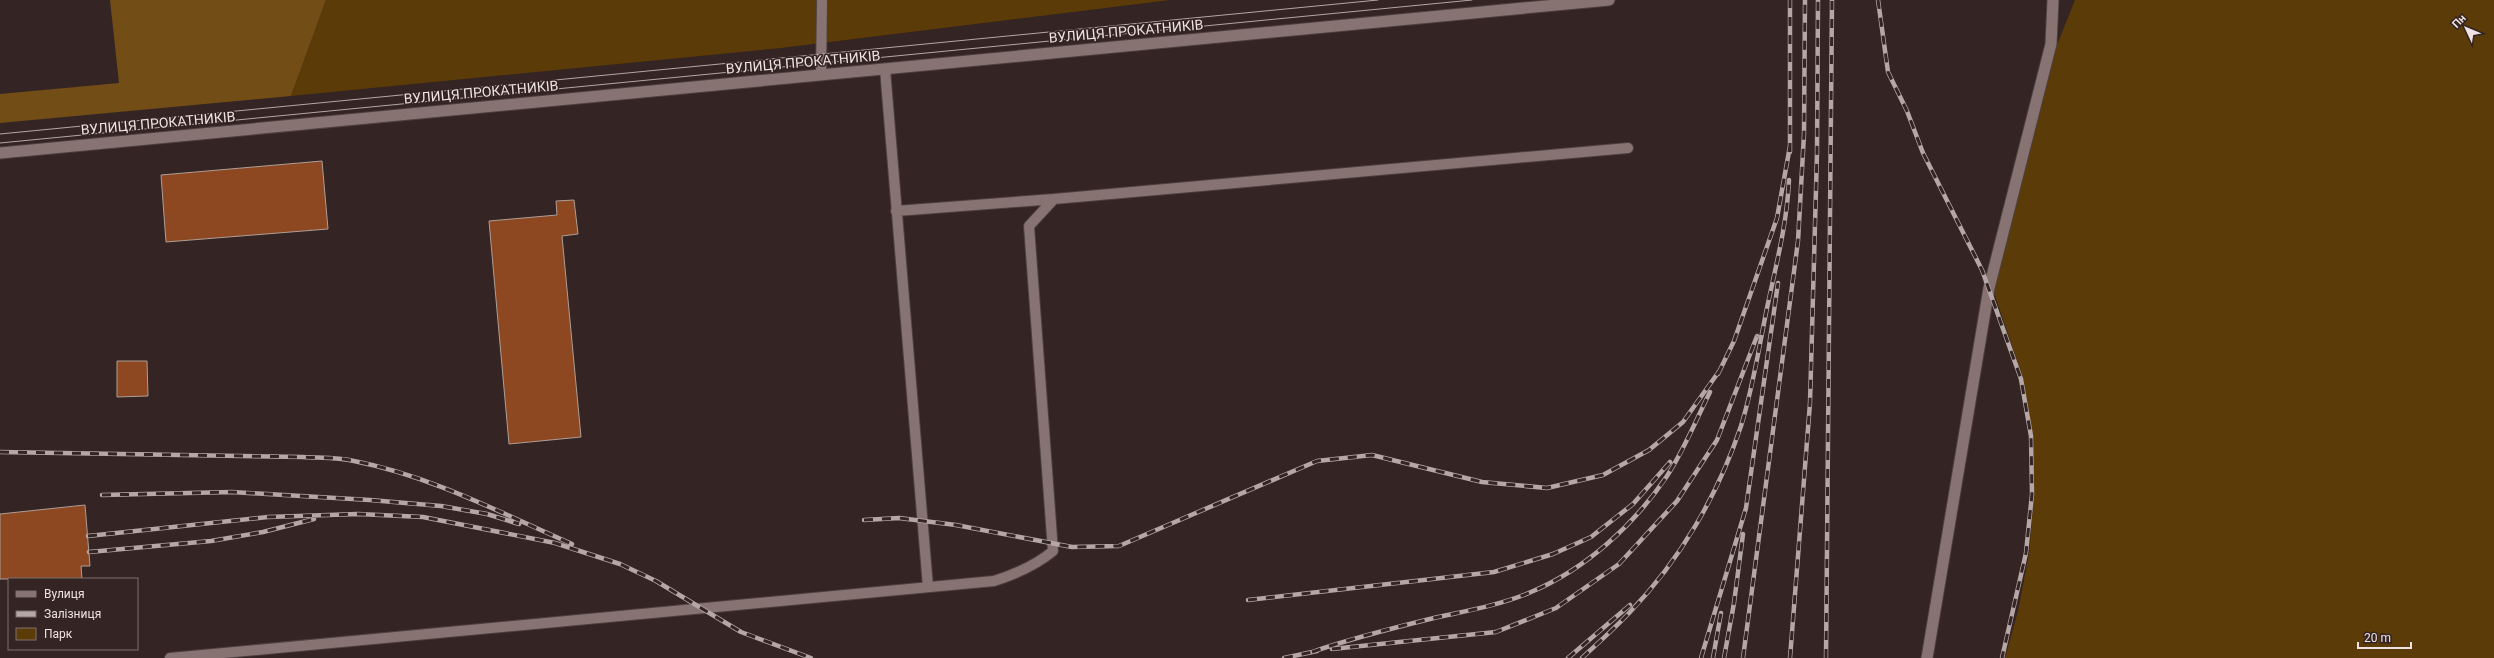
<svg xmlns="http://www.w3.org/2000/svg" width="2494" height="658" font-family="Roboto,sans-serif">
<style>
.green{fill:#5b3b07}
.forest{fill:#724d16}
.building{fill:#8d4822;stroke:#af9e95}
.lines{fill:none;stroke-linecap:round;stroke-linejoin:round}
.service-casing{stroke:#4e403f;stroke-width:12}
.minor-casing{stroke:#4e403f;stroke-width:13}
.service{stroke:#877472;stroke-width:10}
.minor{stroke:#877472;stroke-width:11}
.tram{stroke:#b4a7a6;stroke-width:1}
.rail-casing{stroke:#b4a7a6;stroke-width:4.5}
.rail{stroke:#342423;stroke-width:3;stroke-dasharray:9;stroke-linecap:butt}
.labels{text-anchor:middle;stroke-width:3;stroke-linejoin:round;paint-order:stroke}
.street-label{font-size:14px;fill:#eee3e2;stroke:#342423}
</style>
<rect width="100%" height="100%" fill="#342423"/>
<!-- green -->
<path class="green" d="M326,0h844l-389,48 -490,48z
M2075,0h419v658h-489l13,-47 11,-57 5,-61 -1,-56 -10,-59 -31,-91 65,-242z"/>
<!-- forest -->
<path class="forest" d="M110,0h216l-35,96 -291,27v-29l119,-11z"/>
<!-- building -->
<path class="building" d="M322,161l6,68 -162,13 -5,-67z
M574,200l4,34 -16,2 19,201 -72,7 -20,-223 68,-6 -1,-14z
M117,361h30l1,35 -31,1z
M85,505l5,61h-9l1,13h-82v-65z"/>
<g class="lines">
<defs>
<path id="service" d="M885,69l43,518
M821,75l1,-75
M896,211l158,-12
M170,658l824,-77c22,-7 41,-15 59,-30l-24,-325 25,-27 574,-51"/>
<path id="minor" d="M0,153l1609,-153
M1927,658l62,-370 62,-244 2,-44"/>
</defs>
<!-- service casing -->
<use href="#service" class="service-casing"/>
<!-- minor casing -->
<use href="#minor" class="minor-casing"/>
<!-- service -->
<use href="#service" class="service"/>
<!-- minor -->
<use href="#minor" class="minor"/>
<!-- tram -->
<path class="tram" d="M0,134l1378,-134
M0,143l1472,-143"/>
<defs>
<path id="rail" d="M1878,0l10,72 19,39 16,42 59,117 39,109 10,57 1,58 -6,59 -24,105
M1790,152v-152
M1718,374l16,-33 43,-123 13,-72
M0,452l303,5c17,1 35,0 51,4 77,15 147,52 218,83
M102,495l130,-3 138,8 71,6 46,8 32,10
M864,520l35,-2 57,7 116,22 47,-1 198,-85 55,-6 110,27 65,6 56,-13 46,-25 34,-28 37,-52
M88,536l180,-19 90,-3 65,3 132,26 65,21 36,17 85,51 70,26
M89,552l122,-11 52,-9 51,-13
M1248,600l246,-28 59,-18 38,-17 42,-33 37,-42
M1332,649l164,-17 60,-24 63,-44 58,-63 40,-61 40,-104
M1312,652c40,-14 81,-24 122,-34 32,-7 67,-13 97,-26 55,-23 103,-67 136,-116 17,-26 29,-56 43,-84
M1284,658l33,-7
M1568,658l62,-53
M1582,658c16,-15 33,-30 48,-46 50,-52 88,-117 111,-186 12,-38 18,-79 26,-118 9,-43 20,-84 22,-128
M1701,658l45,-150 32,-225
M1713,658l8,-45
M1724,658l10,-55 9,-69
M1743,658l55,-417 6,-107 1,-134
M1790,658l20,-255 7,-250 1,-153
M1826,658l6,-658"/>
</defs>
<!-- rail casing -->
<use href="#rail" class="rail-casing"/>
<!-- rail -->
<use href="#rail" class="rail"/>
</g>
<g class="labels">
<!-- street labels -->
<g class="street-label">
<text transform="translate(1126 31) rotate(-5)" y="5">ВУЛИЦЯ ПРОКАТНИКІВ</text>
<text transform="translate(803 62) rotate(-5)" y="5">ВУЛИЦЯ ПРОКАТНИКІВ</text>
<text transform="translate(481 92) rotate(-5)" y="5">ВУЛИЦЯ ПРОКАТНИКІВ</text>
<text transform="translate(158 123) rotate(-5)" y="5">ВУЛИЦЯ ПРОКАТНИКІВ</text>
</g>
</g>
<!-- legend -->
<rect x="8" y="578" width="130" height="72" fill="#342423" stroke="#7e706f"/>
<rect x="16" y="591" width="20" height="6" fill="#877472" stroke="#7e706f"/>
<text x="44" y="598" font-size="12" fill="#eee3e2">Вулиця</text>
<rect x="16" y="611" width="20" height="6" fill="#b4a7a6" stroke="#7e706f"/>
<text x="44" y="618" font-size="12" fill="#eee3e2">Залізниця</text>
<rect x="16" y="628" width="20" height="12" fill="#5b3b07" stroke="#7e706f"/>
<text x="44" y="638" font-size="12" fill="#eee3e2">Парк</text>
<!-- north arrow -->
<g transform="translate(2466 28) rotate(314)" stroke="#342423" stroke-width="3" paint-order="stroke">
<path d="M0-3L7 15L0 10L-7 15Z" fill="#eee3e2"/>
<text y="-6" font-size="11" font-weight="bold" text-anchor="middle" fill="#eee3e2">Пн</text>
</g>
<!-- scale -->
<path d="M2358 642v6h53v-6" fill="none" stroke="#eee3e2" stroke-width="2"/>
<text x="2364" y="642" font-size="12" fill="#eee3e2" stroke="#342423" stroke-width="3" paint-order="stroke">20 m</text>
</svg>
